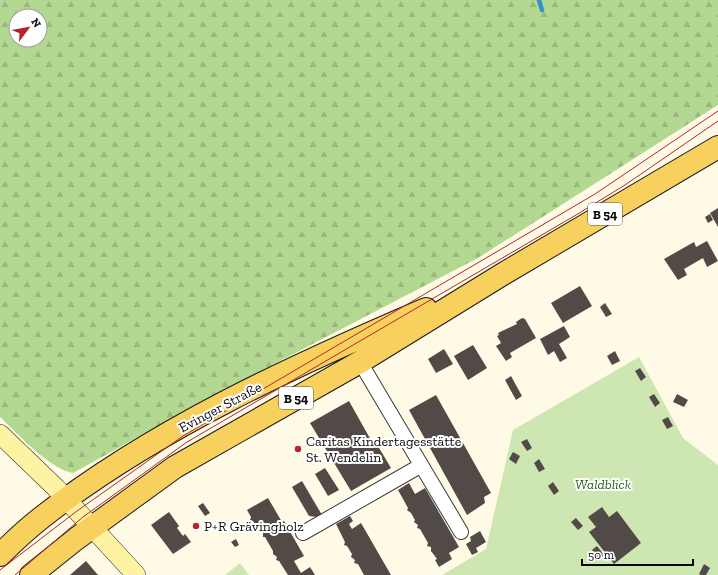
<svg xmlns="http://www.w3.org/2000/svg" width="718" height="575" font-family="'Zilla Slab',serif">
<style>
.forest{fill:url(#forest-firs);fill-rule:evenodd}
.garden{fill:#cee7b2}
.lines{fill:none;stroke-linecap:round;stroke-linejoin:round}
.stream{stroke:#3491cb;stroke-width:4.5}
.building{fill:#524a46}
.street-casing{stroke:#3c3c3c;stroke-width:16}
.secondary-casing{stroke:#2b2b2b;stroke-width:20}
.primary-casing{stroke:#1a1a1a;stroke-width:24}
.street{stroke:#fff;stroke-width:14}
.secondary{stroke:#fef3a2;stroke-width:19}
.primary{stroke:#f7d05e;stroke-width:22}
.tram{stroke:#b6252e;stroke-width:1}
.poi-dot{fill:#b6252e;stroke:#fff;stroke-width:1.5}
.labels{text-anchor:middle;stroke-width:4;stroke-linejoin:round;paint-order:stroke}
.shield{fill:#fff;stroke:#535353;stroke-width:1}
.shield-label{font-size:13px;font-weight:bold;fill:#090909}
.street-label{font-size:14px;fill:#090909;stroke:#fff}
.poi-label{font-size:14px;fill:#090909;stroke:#fff;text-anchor:start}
.park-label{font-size:14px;font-style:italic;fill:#2b5f1c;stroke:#fff}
</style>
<defs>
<pattern id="forest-firs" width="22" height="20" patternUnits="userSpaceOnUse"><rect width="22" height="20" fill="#b2d891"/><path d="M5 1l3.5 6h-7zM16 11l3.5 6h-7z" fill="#98b87c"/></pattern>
</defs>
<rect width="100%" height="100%" fill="#fffae6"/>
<!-- forest -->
<path class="forest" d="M0,0h718v105l-240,153 -273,142 -132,73c-22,-3 -56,-40 -73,-56zM16,16h24v24h-24z"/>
<!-- garden -->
<path class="garden" d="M639,357l44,81 35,27v110h-276l44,-26 27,-119z
M240,563l9,12h-24z"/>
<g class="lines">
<!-- stream -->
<path class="stream" d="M539,0l3,10"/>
</g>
<!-- building -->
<path class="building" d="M718,208v19l-8,-14z
M710,214l3,6 -5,3 -3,-6z
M707,241l11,20 -11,6 -4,-9 -19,11 3,6 -9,5 -14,-21 30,-17 2,5z
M580,286l12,20 -29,17 -12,-20z
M605,303l7,11 -6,3 -6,-10z
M522,318l3,1 11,19 -26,15 2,4 -6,4 -10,-15 5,-3 -4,-7 2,-1 -1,-2 19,-9 -1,-2z
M564,326l6,11 -11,7 8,14 -7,4 -6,-11 -6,4 -8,-16z
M473,345l14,23 -19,12 -14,-24z
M444,349l9,15 -17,9 -8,-14z
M615,351l5,10 -8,4 -5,-9z
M640,368l6,9 -5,4 -6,-10z
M511,376l11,20 -6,4 -11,-20z
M654,394l6,9 -5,4 -6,-10z
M677,394l11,6 -4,7 -11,-5z
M436,395l55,98 -7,4 1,6 -18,12 -58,-105z
M349,401l23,41 3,-1 16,27 -40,23 -41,-68z
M668,417l5,9 -6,3 -5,-9z
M527,439l5,9 -5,3 -6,-9z
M513,452l7,4 -4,8 -7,-5z
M539,459l6,10 -6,3 -5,-9z
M325,468l14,22 -11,6 -13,-22z
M302,481l20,34 -5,2 -8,-1 -17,-29z
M553,482l6,9 -5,4 -6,-9z
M409,483l6,11 10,-6 34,59 -10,6 3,6 -13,8 -4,-7 2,-1 -6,-8v-4l-4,-1 1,-3 -8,-14 -3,-1 1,-3 -4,-3 1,-2 -4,-7 -4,-3 1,-2 -10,-18z
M268,498l14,24 2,-1 20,35 -10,5 7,12 9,-6 5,8h-27l-9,-14 -3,-1 1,-3 -4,-3v-3l-8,-14h-2v-4l-6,-1 1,-3 -5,-8 -3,-1 1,-3 -4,-7z
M203,503l7,10 -5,3 -7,-10z
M602,507l7,10 8,-6 24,32 -27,21 -25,-32 7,-5 -8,-10z
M169,512l10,14 -2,2 6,8 2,-2 6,8 -18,12 -22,-29z
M350,516l3,5 -4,3 3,5 9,-6 30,52h-27l-6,-11 -4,-1 1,-3 -4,-3 1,-3 -5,-8 -3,-1 1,-3 -9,-18z
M576,518l7,8 -5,4 -7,-8z
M480,531l6,11 -10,6 2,4 -6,3 -6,-11 5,-3 -1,-4z
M236,539l3,6 -4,2 -4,-5z
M597,546l7,9 -5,4 -7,-9z
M86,561l12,14h-28z
M704,564l6,4 -4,7h-5l-2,-1z"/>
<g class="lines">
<defs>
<path id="street" d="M360,362l101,170
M303,533l117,-67"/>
<path id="secondary" d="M0,434l56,54 80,87"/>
<path id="primary" d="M0,555c13,-13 27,-26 41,-37 112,-88 254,-153 385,-209
M31,575l45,-36 99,-72 185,-105 143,-88 215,-127"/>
</defs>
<!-- street casing -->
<use href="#street" class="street-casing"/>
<!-- secondary casing -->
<use href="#secondary" class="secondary-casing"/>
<!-- primary casing -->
<use href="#primary" class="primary-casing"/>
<!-- street -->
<use href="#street" class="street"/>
<!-- secondary -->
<use href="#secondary" class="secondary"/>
<!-- primary -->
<use href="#primary" class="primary"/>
<!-- tram -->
<path class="tram" d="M0,570l77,-59 106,-75 412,-242 123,-83
M15,575l68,-58 104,-75 389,-227 49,-30 93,-64"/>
</g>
<!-- markers -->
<g class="poi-dot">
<circle cx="298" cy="449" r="4"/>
<circle cx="196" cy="526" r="4"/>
</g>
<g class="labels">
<!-- shield labels -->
<g class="shield">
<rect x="588" y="203" width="34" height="22" rx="3"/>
<rect x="279" y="387" width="34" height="22" rx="3"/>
</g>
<g class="shield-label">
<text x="605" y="219">B 54</text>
<text x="296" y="403">B 54</text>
</g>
<!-- street labels -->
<g class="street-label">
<text transform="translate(220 407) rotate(-28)" y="5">Evinger Straße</text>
</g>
<!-- poi labels -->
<g class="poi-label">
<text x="306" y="446">Caritas Kindertagesstätte<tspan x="306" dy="16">St. Wendelin</tspan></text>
<text x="204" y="531">P+R Grävingholz</text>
</g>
<!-- park labels -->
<g class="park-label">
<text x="603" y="489">Waldblick</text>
</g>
</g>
<!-- north arrow -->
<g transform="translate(28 28) rotate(58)"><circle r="19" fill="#ffffff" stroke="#9d9d9d"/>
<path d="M0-3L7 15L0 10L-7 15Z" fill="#b6252e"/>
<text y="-6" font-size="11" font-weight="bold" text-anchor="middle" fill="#090909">N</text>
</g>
<!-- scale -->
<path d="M582 559v6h111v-6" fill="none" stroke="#090909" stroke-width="2"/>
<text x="588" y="559" font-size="12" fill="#090909" stroke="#ffffff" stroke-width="3" paint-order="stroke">50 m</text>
</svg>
